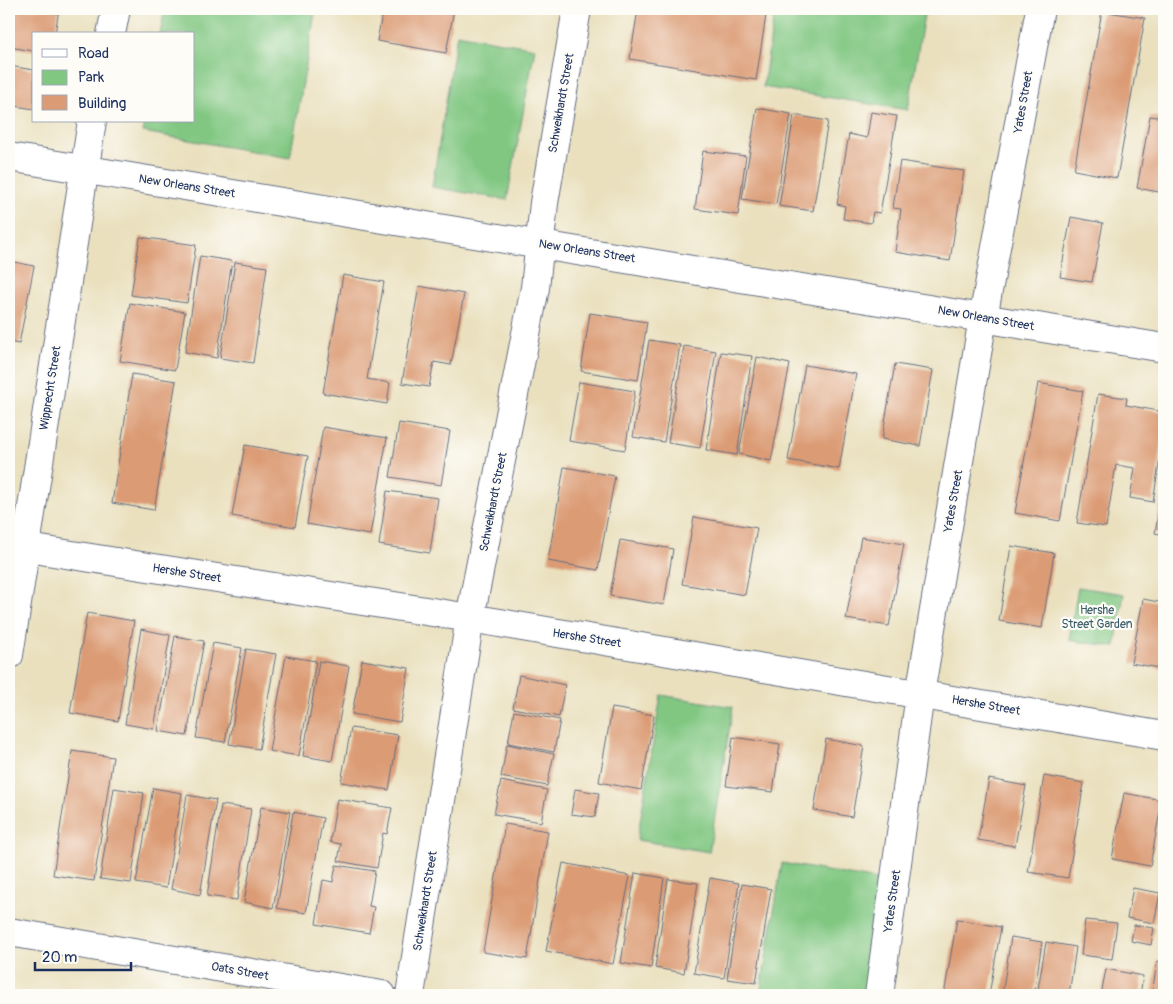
<svg xmlns="http://www.w3.org/2000/svg" width="1173" height="1004" font-family="Pangolin,sans-serif">
<style>
.green{fill:#81c782;stroke:#4e7b70}
.building{fill:#db9b75}
.lines{fill:none;stroke-linecap:round;stroke-linejoin:round}
.street-casing{stroke:#636d80;stroke-width:30}
.street{stroke:#fff;stroke-width:28}
.labels{text-anchor:middle;stroke-width:4.5;stroke-linejoin:round;paint-order:stroke}
.street-label{font-size:12px;fill:#1b2f5e;stroke:#fdfcf7}
.park-label{font-size:12px;fill:#3a5d69;stroke:#fdfcf7}
</style>
<rect width="100%" height="100%" fill="#fdfcf7"/>
<filter id="ink" filterUnits="userSpaceOnUse"><feTurbulence type="fractalNoise" baseFrequency=".02" numOctaves="2"/><feDisplacementMap in="SourceGraphic" scale="10" xChannelSelector="R" yChannelSelector="G"/><feConvolveMatrix kernelMatrix="1 2 1 2 8 2 1 2 1" color-interpolation-filters="sRGB"/></filter>
<filter id="wash" filterUnits="userSpaceOnUse"><feTurbulence type="fractalNoise" baseFrequency=".0096" numOctaves="4" result="noise"/><feDisplacementMap in="SourceGraphic" scale="20" xChannelSelector="R" yChannelSelector="G"/><feGaussianBlur stdDeviation="1.12" result="paint"/><feColorMatrix in="noise" values="0 0 0 0 0 0 0 0 0 0 0 0 0 0 0 0 0 1.4 0 .05"/><feComposite in="paint" operator="in"/></filter>
<g filter="url(#wash)">
<rect width="100%" height="100%" fill="#eae0be"/>
<!-- green -->
<path class="green" d="M165,9h125l25,4 -25,145 -147,-26 2,-11h49v-87h-34z
M775,9h150l-17,101 -145,-23z
M457,34l78,14 -28,152 -75,-13z
M1078,587l46,7 -9,53 -46,-7z
M661,695l72,12 -24,145 -72,-12z
M782,863l101,18 -18,114h-105z"/>
<g id="blocks">
<!-- building -->
<path class="building" d="M13,9h46l-4,25h-21v17l-25,-4v-34l3,1z
M383,9h71l-8,44 -69,-12z
M638,9h129l-11,71 -126,-21z
M1102,11l43,7 -28,160 -43,-8z
M9,66l25,4v39l-25,-4z
M757,108l34,6 -15,90 -34,-5z
M871,112l26,4 -17,97 -7,-1 -2,11 -28,-4 2,-13 -8,-2 12,-70 18,4z
M794,115l34,6 -15,90 -34,-5z
M1150,116l14,2v75l-27,-5z
M703,151l43,5 -8,59 -43,-6z
M900,161l64,10 -14,90 -55,-9 6,-43 -8,-1z
M1071,217l32,6 -11,59 -32,-5z
M140,237l56,8 -9,58 -56,-8z
M200,256l32,5 -15,97 -32,-6z
M9,261l25,5 -15,78 -10,-2z
M235,262l32,5 -14,96 -33,-5z
M343,275l41,7 -17,97 23,4 -3,21 -64,-11z
M419,286l45,8 -13,71 -17,-3 -5,25 -27,-4z
M130,303l55,9 -10,58 -55,-9z
M590,313l57,9 -9,58 -57,-9z
M649,340l31,5 -16,97 -31,-5z
M684,346l32,5 -16,97 -32,-5z
M721,352l31,4 -15,99 -31,-5z
M757,357l33,7 -19,97 -32,-7z
M895,364l38,6 -13,76 -38,-7z
M805,365l51,9 -17,95 -51,-9z
M132,374l44,7 -22,129 -42,-7z
M579,382l56,9 -10,59 -56,-9z
M1038,383l45,8 -23,130 -45,-8z
M1098,394l29,4 -1,7 38,7v20l-11,70 -23,-4 5,-30 -19,-3 -10,62 -29,-4z
M399,423l51,8 -9,54 -51,-8z
M323,427l64,11 -17,97 -63,-11z
M245,445l63,11 -13,71 -63,-11z
M564,467l51,9 -17,94 -50,-9z
M387,491l51,7 -8,55 -51,-8z
M1161,499l3,1v35l-9,-2z
M694,517l63,11 -12,67 -63,-11z
M861,537l43,7 -15,82 -43,-7z
M620,540l53,9 -9,56 -54,-9z
M1011,546l43,7 -12,75 -43,-7z
M1143,599l21,4v66l-33,-6z
M87,613l47,8 -16,100 -48,-8z
M141,629l29,6 -16,94 -29,-5z
M175,636l29,5 -17,95 -29,-5z
M213,643l29,5 -17,94 -29,-4z
M246,649l30,5 -17,95 -30,-5z
M286,656l30,5 -17,95 -30,-5z
M362,660l47,8 -9,54 -48,-8z
M319,661l30,5 -17,95 -29,-5z
M519,675l46,10 -6,32 -46,-9z
M612,708l42,7 -13,75 -42,-8z
M514,711l46,9 -6,32 -46,-9z
M351,728l47,7 -9,55 -48,-8z
M733,737l47,7 -7,48 -47,-6z
M826,739l38,7 -12,71 -38,-7z
M507,744l47,10 -7,32 -46,-9z
M72,751l41,6 -19,124 -41,-6z
M1044,776l40,7 -16,95 -40,-6z
M989,779l37,7 -11,60 -37,-6z
M501,781l46,9 -6,32 -47,-8z
M114,788l30,5 -13,90 -31,-4z
M153,788l29,5 -16,95 -30,-5z
M575,789l24,4 -4,24 -24,-3z
M1124,793l38,7 -12,66 -38,-7z
M187,795l29,5 -16,95 -29,-6z
M337,799l55,9 -5,26 -4,-1 -6,35 -39,-7 3,-17 -11,-2z
M221,805l30,4 -14,91 -30,-4z
M261,807l29,5 -17,96 -29,-6z
M293,812l30,6 -17,95 -29,-5z
M505,824l43,7 -21,128 -44,-7z
M563,863l67,13 -17,88 -67,-13z
M336,865l39,6 -6,35 5,1 -5,26 -53,-9 7,-44 10,2z
M635,873l29,5 -13,90 -30,-5z
M710,878l29,5 -15,95 -30,-5z
M668,879l30,4 -14,90 -29,-5z
M742,884l29,5 -15,94 -29,-4z
M1133,888l27,5 -6,30 -27,-5z
M957,919l44,8 -12,68h-45z
M1085,920l32,3 -5,36 -31,-4z
M1134,925l20,3 -3,17 -20,-4z
M1011,937l31,5 -8,53h-32z
M1046,942l30,5 -7,48h-32z
M1157,961l7,1v33h-12z
M1106,969l37,7 -3,19h-39z
M21,992l13,2v1h-14z"/>
</g>
</g>
<g filter="url(#ink)">
<use href="#blocks" fill-opacity="0" stroke="#636d80" stroke-width="1"/>
<g class="lines">
<defs>
<path id="street" d="M111,34l5,-25
M9,157l1155,191
M9,545l461,73 694,118
M9,655l83,-534
M9,932l373,63
M410,995l60,-377 65,-330 9,-85 33,-194
M879,995l41,-301 63,-376 57,-309"/>
</defs>
<!-- street casing -->
<use href="#street" class="street-casing"/>
<!-- street -->
<use href="#street" class="street"/>
</g>
</g>
<g class="labels">
<!-- street labels -->
<g class="street-label">
<text transform="translate(1023 102) rotate(-80)" y="4">Yates Street</text>
<text transform="translate(561 103) rotate(-80)" y="4">Schweikhardt Street</text>
<text transform="translate(187 186) rotate(9)" y="4">New Orleans Street</text>
<text transform="translate(587 251) rotate(9)" y="4">New Orleans Street</text>
<text transform="translate(986 318) rotate(10)" y="4">New Orleans Street</text>
<text transform="translate(50 388) rotate(-81)" y="4">Wipprecht Street</text>
<text transform="translate(953 501) rotate(-80)" y="4">Yates Street</text>
<text transform="translate(493 502) rotate(-79)" y="4">Schweikhardt Street</text>
<text transform="translate(187 573) rotate(9)" y="4">Hershe Street</text>
<text transform="translate(587 638) rotate(9)" y="4">Hershe Street</text>
<text transform="translate(986 705) rotate(10)" y="4">Hershe Street</text>
<text transform="translate(425 901) rotate(-81)" y="4">Schweikhardt Street</text>
<text transform="translate(892 901) rotate(-82)" y="4">Yates Street</text>
<text transform="translate(240 971) rotate(10)" y="4">Oats Street</text>
</g>
<!-- park labels -->
<g class="park-label">
<text x="1097" y="614">Hershe<tspan x="1097" dy="14">Street Garden</tspan></text>
</g>
</g>
<!-- margin -->
<rect width="1173" height="1004" fill="none" stroke="#fdfcf7" stroke-width="30"/>
<!-- legend -->
<rect x="32" y="32" width="162" height="90" fill="#fdfcf7" stroke="#a3aaba"/>
<rect x="42" y="49" width="25" height="8" fill="#ffffff" stroke="#a3aaba"/>
<text x="78" y="58" font-size="15" fill="#1b2f5e">Road</text>
<rect x="42" y="70" width="25" height="15" fill="#81c782" stroke="#a3aaba"/>
<text x="78" y="82" font-size="15" fill="#1b2f5e">Park</text>
<rect x="42" y="95" width="25" height="15" fill="#db9b75" stroke="#a3aaba"/>
<text x="78" y="108" font-size="15" fill="#1b2f5e">Building</text>
<!-- scale -->
<path d="M35 962v8h96v-8" fill="none" stroke="#1b2f5e" stroke-width="2.5"/>
<text x="42" y="962" font-size="15" fill="#1b2f5e" stroke="#fdfcf7" stroke-width="4" paint-order="stroke">20 m</text>
</svg>
